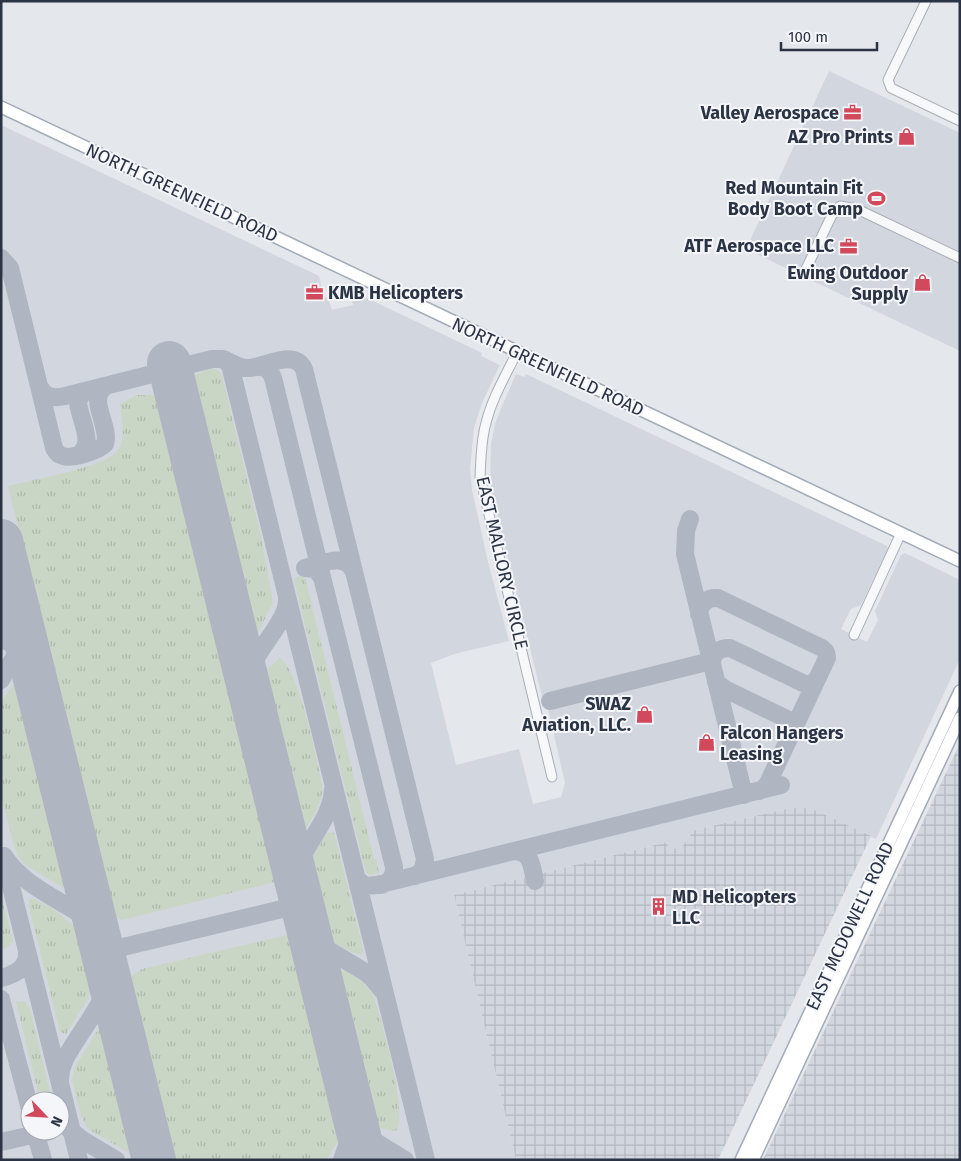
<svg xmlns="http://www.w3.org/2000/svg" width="961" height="1161" font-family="'Fira Sans',sans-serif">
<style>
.built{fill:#d2d6de;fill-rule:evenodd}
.industrial{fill:url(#industrial-grid)}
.grass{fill:url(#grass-tufts)}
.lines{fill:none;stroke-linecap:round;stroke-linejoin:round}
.taxiway{stroke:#b0b6c1;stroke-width:18}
.runway{stroke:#b0b6c1;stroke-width:44}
.minor-casing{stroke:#a9aeb7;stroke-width:11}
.major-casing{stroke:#a3abb8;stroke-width:14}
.minor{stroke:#f7f8fa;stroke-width:9}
.major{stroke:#fff;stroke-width:11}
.labels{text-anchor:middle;stroke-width:4;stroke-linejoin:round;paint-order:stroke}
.poi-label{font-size:18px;font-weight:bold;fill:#2b3445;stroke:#f4f6f9;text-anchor:end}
.street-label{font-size:18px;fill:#2b3445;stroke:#f4f6f9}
</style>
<defs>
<pattern id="industrial-grid" width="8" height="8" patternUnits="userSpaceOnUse" patternTransform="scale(1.25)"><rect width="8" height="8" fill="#d2d6de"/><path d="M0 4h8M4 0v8" fill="none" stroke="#b4b8c0"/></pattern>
<pattern id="grass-tufts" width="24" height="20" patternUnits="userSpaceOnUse" patternTransform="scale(1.25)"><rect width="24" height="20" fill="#c9d6c5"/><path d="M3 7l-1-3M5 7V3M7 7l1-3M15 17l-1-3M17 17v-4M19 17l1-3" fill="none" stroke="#adb8ab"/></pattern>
</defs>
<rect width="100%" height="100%" fill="#e4e7ec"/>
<!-- built -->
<path class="built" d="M829,71l131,62v218l-214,-102z
M1,125l318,151 5,21 4,1 4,12 21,-5 -3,-15 132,63 -1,3 19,9 -18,38 -8,25 -4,41 2,21 16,72 21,79 -55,13 -23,9 25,102 63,-16 14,55 28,-7 4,-14 -19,-83 -3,1 -53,-216 1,-41 4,-20 7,-18 14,-32 8,3 2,-3 361,172 1,3 -27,56 -10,4 -10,20 26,13 11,-22 -3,-9 26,-56 4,-2 55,27v79l-84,180 -59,-28 -8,-3h-19l-96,22 -11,17 -14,3 -2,-8 -213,53 62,265h-515zM30,1101h30v30h-30z"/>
<!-- industrial -->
<path class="industrial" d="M960,743v417h-197z
M790,808h19l8,3 54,25 -153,324h-202l-62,-265 213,-53 2,8 13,-3 12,-17z"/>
<!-- grass -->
<path class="grass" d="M212,368l6,3 4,5 39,160 12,66 -19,39 -64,-258 2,-7z
M137,395h19l9,18 113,460 -3,9 -153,38 -6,-3 -4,-5 -104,-426c23,-6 99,-19 110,-36 8,-13 4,-32 2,-46z
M304,574l70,285h2l3,14 -8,2 -5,-2 -72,-293 1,-2z
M280,658c19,12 37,102 42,126 2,18 -8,30 -16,45l-4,1 -2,-3 -37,-147 3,-10z
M16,684l1,1 50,198 -3,5 -39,-23 -7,-9 -4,-10 -13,-50v-93l11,-18z
M330,832l4,1 1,3 28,113v3l-3,2c-10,-1 -28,-11 -34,-20l-17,-70 17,-30z
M1,896l12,45 -5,6 -5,2 -2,-6z
M32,898l23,12 19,16 6,12 10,40v13l-3,9 -21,34 -6,-2 -31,-125v-7z
M287,935l6,3 4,8 20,87 26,101 -17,26h-151l-46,-177 4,-8 9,-6z
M337,968c14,3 31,17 37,29 7,23 35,118 22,134l-12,-2 -12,-5 -36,-150 -1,-4z
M22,1001l3,1 5,7 22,92h-12l-24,-99z
M99,1028l3,3 30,117v2l-3,3 -41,-24 -6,-11 -6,-20 -4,-20 3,-11z"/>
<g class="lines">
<!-- taxiway -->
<path class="taxiway" d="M1,258l9,10 29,118c6,11 14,13 26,10l147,-37h11l7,6 196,795
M223,359c8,3 17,10 26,9 17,-1 45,-20 55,1l121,490 -2,10 -7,7
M256,367c9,-1 14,3 17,11l49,199
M39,386l15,62c2,4 4,7 9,8 8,3 36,-5 42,-12 6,-18 -19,-46 1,-58
M78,455c19,-11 0,-38 0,-54l4,-7 5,-3
M690,519l-4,12 -1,23 59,241
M308,567c16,-4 38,-15 46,5
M305,568l10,1 7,8 72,290c0,10 -4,15 -13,18
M699,614c1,-11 8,-17 19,-16l104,50 4,4 1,6 -59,125 -4,5 -5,3
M1,638l22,12 9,14
M712,664c0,-11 7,-16 18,-16l77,37 5,-1 4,-4
M1,680l21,-36v-19
M716,682l9,7 64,31 3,4 1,6
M248,688c-3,-33 41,-63 39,-90
M550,701l161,-40
M514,851c18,0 18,17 21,30
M4,856c15,25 49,41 73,56 5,4 15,8 19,13 10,14 6,22 27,22l163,-39c12,2 16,7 21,17
M5,862l74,298
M295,874c8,-29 37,-55 38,-85
M357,879l8,7 12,-1 404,-100
M286,908l9,-9 2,-15
M310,939l55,33 7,6 10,12
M1,978c15,-4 27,-10 26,-27
M1,999l29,110
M60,1080l1,-10 4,-11c13,-25 34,-48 44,-75 6,-17 -9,-23 14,-37
M356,1120l8,15 41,25
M69,1129l12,10 35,21
M35,1131l8,29
M1,1142l49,-11
M342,1160l14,-40"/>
<!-- runway -->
<path class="runway" d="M169,363l196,797
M1,541l153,619"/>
<defs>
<path id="minor" d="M926,1l-38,79 3,8 69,33
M804,273l28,-58 8,-9 17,3 103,49
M517,352c-11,23 -25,46 -31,71 -5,17 -5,36 -6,54l72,300
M854,635l47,-102"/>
<path id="major" d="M1,107l959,454
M741,1160l219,-469
M753,1160l207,-442"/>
</defs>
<!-- minor casing -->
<use href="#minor" class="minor-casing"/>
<!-- major casing -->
<use href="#major" class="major-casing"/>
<!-- minor -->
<use href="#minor" class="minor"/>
<!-- major -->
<use href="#major" class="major"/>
</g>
<!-- icons -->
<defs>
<symbol id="office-bare" viewBox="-9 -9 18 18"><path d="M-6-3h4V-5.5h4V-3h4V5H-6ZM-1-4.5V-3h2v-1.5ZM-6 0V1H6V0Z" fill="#d1495b" stroke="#f4f6f9" stroke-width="2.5" paint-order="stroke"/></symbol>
<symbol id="shop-bare" viewBox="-9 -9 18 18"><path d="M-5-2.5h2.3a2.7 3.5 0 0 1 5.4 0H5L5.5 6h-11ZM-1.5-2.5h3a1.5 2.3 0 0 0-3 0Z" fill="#d1495b" stroke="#f4f6f9" stroke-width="2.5" paint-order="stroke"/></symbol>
<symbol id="stadium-bare" viewBox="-9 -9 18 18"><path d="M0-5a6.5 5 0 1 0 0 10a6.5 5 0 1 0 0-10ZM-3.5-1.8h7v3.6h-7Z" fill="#d1495b" stroke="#f4f6f9" stroke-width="2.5" paint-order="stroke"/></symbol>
<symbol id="building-bare" viewBox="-9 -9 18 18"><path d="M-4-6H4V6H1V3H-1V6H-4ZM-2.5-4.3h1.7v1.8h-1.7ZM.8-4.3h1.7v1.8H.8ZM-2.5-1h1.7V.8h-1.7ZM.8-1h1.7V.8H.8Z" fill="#d1495b" stroke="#f4f6f9" stroke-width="2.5" paint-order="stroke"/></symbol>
</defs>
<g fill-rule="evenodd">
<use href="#office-bare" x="840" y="100" width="25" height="25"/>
<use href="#shop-bare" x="894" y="124" width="25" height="25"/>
<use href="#stadium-bare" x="864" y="186" width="25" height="25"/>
<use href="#office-bare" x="836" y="234" width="25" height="25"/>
<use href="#shop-bare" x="910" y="270" width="25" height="25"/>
<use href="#office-bare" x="302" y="280" width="25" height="25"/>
<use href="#shop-bare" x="632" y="702" width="25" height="25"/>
<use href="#shop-bare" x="694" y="730" width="25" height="25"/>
<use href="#building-bare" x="646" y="894" width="25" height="25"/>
</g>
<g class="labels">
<!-- poi labels -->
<g class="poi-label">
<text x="839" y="119">Valley Aerospace</text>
<text x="893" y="143">AZ Pro Prints</text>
<text x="863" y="194">Red Mountain Fit<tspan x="863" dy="21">Body Boot Camp</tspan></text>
<text x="834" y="252">ATF Aerospace LLC</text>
<text x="908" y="279">Ewing Outdoor<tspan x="908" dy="21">Supply</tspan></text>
<text x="328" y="299" text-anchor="start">KMB Helicopters</text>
<text x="631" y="710">SWAZ<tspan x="631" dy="21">Aviation, LLC.</tspan></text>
<text x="720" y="739" text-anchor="start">Falcon Hangers<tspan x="720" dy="21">Leasing</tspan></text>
<text x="672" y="903" text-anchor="start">MD Helicopters<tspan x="672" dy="21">LLC</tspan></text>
</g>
<!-- street labels -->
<g class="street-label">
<text transform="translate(182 193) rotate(25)" y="6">NORTH GREENFIELD ROAD</text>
<text transform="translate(548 367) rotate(25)" y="6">NORTH GREENFIELD ROAD</text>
<text transform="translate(502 563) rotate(77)" y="6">EAST MALLORY CIRCLE</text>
<text transform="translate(850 926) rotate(-65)" y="6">EAST MCDOWELL ROAD</text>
</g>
</g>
<!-- border -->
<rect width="961" height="1161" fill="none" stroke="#2b3445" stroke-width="5"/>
<!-- north arrow -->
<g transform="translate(45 1116) rotate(115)"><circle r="24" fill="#f4f6f9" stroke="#a4a8b1"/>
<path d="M0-4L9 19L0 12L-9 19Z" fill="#d1495b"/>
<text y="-8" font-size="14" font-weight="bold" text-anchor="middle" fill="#2b3445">N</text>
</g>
<!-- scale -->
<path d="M781 42v8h96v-8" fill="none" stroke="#2b3445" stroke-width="2.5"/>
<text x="788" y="42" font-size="15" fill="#2b3445" stroke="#f4f6f9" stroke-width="4" paint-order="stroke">100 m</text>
</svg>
